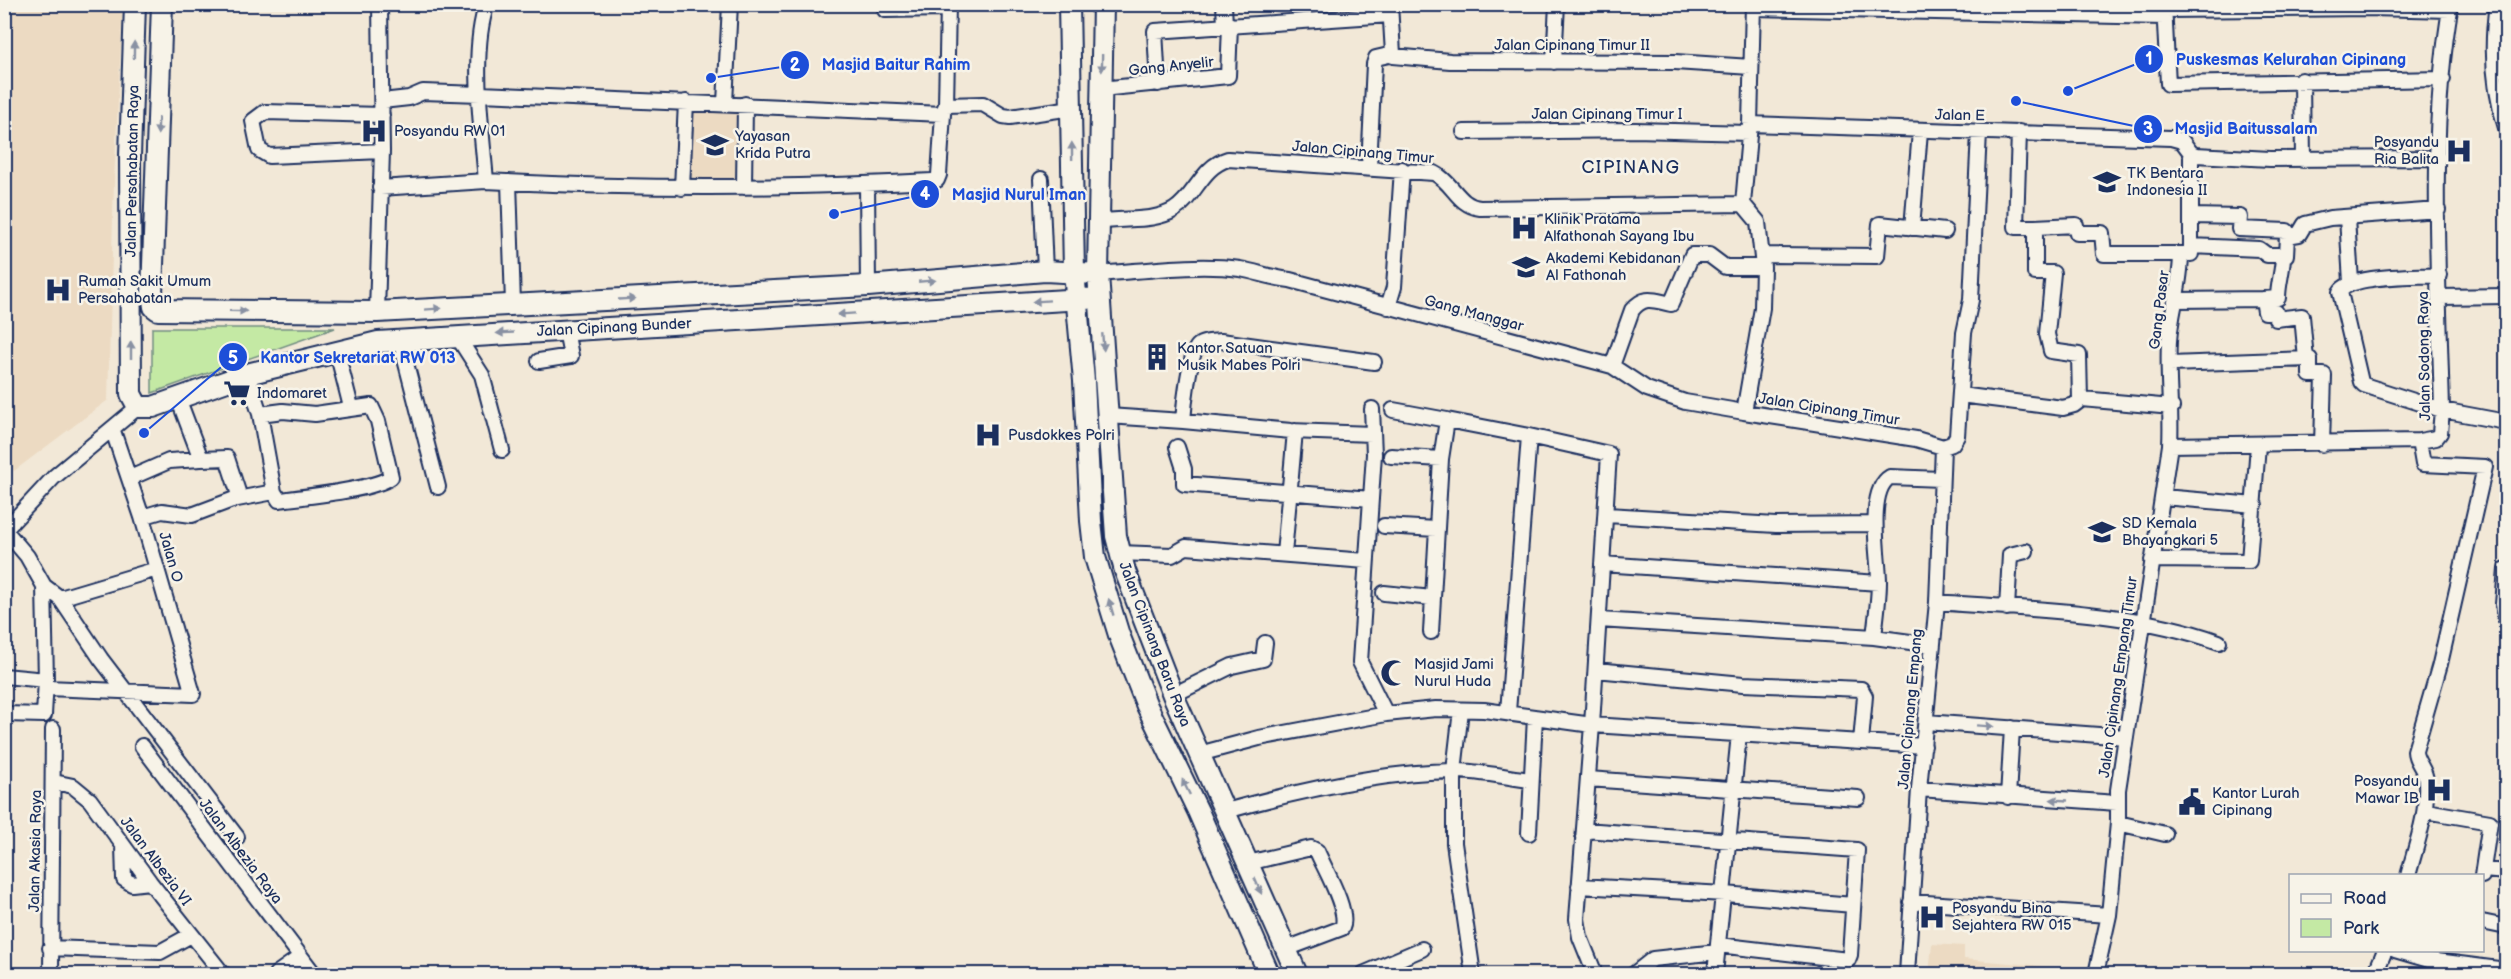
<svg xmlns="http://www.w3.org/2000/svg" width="2511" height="979" font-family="'Balsamiq Sans',sans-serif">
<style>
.built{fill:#ecdac2}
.green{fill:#c4e9a4;stroke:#708c81;stroke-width:1.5}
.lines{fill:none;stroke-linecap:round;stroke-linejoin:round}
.street-casing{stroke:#1b2f5e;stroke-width:18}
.secondary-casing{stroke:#1b2f5e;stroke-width:24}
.street{stroke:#f7f3e8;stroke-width:14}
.secondary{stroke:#f7f3e8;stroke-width:20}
.oneway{fill:#8991a3}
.labels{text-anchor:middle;stroke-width:5;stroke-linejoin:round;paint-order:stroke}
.street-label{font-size:15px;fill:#1b2f5e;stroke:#f7f3e8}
.poi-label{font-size:15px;fill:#1b2f5e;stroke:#f7f3e8;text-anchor:start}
.quarter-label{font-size:18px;letter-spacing:1.5px;fill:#1b2f5e;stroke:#f7f3e8}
.leader{fill:none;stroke:#1d4ed8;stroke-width:2}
.callout-dot{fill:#1d4ed8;stroke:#f7f3e8;stroke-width:2}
.mark-label{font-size:18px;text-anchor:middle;font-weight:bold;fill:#fff}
.callout-label{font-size:16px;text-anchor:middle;font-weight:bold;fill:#1d4ed8;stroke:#f7f3e8;stroke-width:5;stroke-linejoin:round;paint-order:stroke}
</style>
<rect width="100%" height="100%" fill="#f2e8d7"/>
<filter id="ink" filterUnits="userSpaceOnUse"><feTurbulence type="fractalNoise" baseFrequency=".0167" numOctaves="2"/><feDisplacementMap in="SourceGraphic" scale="12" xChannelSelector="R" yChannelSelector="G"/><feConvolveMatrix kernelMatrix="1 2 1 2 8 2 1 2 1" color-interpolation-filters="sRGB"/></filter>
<g filter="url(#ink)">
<!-- built -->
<path class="built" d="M5,4l118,1 -9,175 -6,220 -94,71 -10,-12z
M689,106l53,1 -2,75h-52z
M1932,944l32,2v13l124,11v4h-159z"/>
<!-- green -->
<path class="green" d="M152,328h183l-183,65z"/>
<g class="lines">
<defs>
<path id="street" d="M1224,4l1,22
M1753,4l-3,120 -7,80 15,18 5,45 -1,41 -18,104 172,27 27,8
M2164,4l4,80 275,-5
M2497,4c-6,42 -4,84 9,124
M1753,8l411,9
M885,10l62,-1
M2164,10l207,-2 79,2
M1393,56l57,5 225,1 76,5
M1554,62l3,-58
M2302,80l1,80
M1158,84l-3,-53 235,-16
M1101,89l127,-13 2,-51
M382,101l27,-3 14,-6 57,2 463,20 -4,61 -2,5 -5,1c-149,8 -298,8 -446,0 -4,-50 -16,-131 1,-177
M725,103l5,-99
M946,105l37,-1 20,12 7,1 62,-9
M943,112l3,-7 2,-101
M382,115l-117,-3 -12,9 6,29 10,6 113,-5
M1750,124l421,14 11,3 9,12 5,2 74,4 169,-1
M1464,132l171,-2 114,3
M2019,132l-3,95h19v46h18l-6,61 4,17 28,4 1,45
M1369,167l5,-103 2,-6 17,-4 -3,-50
M1041,179l4,92
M509,182l4,122
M867,185l1,101
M744,187l1,-83
M380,188l106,-7
M682,188l4,-86
M2192,216l48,1 -1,12 48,2v5
M2347,217l4,65
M1099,222c25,-5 53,1 75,-12 22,-14 27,-43 54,-51l206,14c19,9 24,33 46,35l263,-4
M2035,227l41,-2 1,8h25l2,21h87v-101
M1912,228l8,-97
M2191,246l68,3 8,6h19l1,-19 12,-2 6,-10 25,-6 108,-8
M1762,255l115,1 3,-32 65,7
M1098,274c46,-3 96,-11 142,-5 17,3 32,9 50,11l322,86 20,-56c13,-16 23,-9 39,-6l21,-49h17l16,12h38
M2439,275c-21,2 -89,-1 -99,17l21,90 3,3 78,25 64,12
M2440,297l66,-1
M2263,299l15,-1c0,-15 5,-27 5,-43
M2177,300l86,-1 2,13h11v7l26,-3 4,43
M1388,307l6,-20 8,-118
M377,312l5,-161 -2,-147
M457,336l25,39 20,75
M400,340l38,147
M337,352l14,55
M539,361l32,-5 -5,-26
M2170,364l140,-5v16h14l-2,69
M1612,366l35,23 38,13 59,10
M247,374l13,40 14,78
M1960,395l103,13 11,-3 8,-6 90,8
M178,398l23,61 26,-1 13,40
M1372,409l2,45 -14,208 26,52 50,-5 48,1 108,15 -15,194 3,18 15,37
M1393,410l54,10
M1108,416l75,5c1,-14 6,-66 15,-75 5,-5 16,-4 23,-5l153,21
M1183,421l108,10 81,3
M2170,445l249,-4 17,-3 4,-5 2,-23c-3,-129 -14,-278 9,-406
M1177,447l7,22v15l187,15
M1943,447l9,-3 5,-8 7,-103 7,-33 8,-168
M1391,456l50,3
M130,478l39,-17 32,-2
M2163,497l92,8
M1607,515l169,10 99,-1
M142,517l20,-6 30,4 40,-15 42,-8 5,8c24,-3 95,-10 112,-23l-13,-56 -7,-15 -56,8 -32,-3 -23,3
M1384,526l52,3
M4,529l23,27 17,30 16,12 41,61 136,178
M4,531l50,-54 84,-70
M1119,553l53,2 14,-8 180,14
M1284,554l11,-123
M2152,560l97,1 9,-116
M1602,564l277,19
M2506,569l-3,35 3,16
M44,586l2,94
M1384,593l48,5
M60,598l97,-29
M1937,602c93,8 193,8 282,40
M2007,608l3,-53 16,-4
M1599,620l275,17 58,8
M1431,632l10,-173 6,-39 82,16
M1874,637c2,-19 5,-38 5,-56 0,-24 -13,-90 11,-104l51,2
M1596,670l147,14 118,5 4,7 -4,46
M4,676l42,4 -2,35 -40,-1
M47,688l146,6 -51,-177 -29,-86
M1173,695l59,-29 31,-7 2,-16
M1461,710l-7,61v72l19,131
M1508,712l21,-276 80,18 -17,271 332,21
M1926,722l200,15
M142,746l172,228
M1199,754l60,-16 127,-24
M1588,779l270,19
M54,782l19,4 17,14 60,82 73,92
M1919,789l198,14
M2008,797l4,-69
M1226,811c68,-19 157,-39 227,-40 26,0 53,6 78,9
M2426,811l64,11 -8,54
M2118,823l47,11
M1584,830l273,20 -7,105 -2,5 -130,-15
M1529,833l6,-116
M123,845l1,34 8,5 18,-2
M1248,863l63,-15 6,3c7,17 33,60 25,77l-56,21
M2484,870l22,2
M2408,876c8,-31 20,-62 18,-95 0,-12 -11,-19 -11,-30l25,-87 45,-197 -62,-3 -4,-23
M1579,886l146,8 128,11
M1911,902l198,13
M2482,922l24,5
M50,948l110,4 31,-17
M2395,950l34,10 77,10
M51,974l2,-245
M276,974l24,-17
M1363,974l59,-25
M1634,974l19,-15 64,-7
M1715,974l24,-240
M1822,974v-2
M1907,974l12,-185 18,-187 6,-155
M2096,974l13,-59 9,-92v-33l52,-345c2,-35 -3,-69 -1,-104 2,-30 12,-56 12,-87
M2375,974l10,-24"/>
<path id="secondary" d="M135,4l-5,152 1,238 7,13h15l94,-33 131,-32 721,-44
M162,4l-10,290 2,13 4,3 219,2 491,-26 177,-15 53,3
M1069,4l5,268 10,109 7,140 4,36 24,78 28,71 51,105 71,163
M1103,4l-5,270 18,262 9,35 48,124 124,279"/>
</defs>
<!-- street casing -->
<use href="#street" class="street-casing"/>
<!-- secondary casing -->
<use href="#secondary" class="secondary-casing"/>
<!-- street -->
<use href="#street" class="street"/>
<!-- secondary -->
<use href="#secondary" class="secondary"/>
</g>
<!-- one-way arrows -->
<defs><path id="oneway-solid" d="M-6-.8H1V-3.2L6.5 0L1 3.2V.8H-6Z" transform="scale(1.5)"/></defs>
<g class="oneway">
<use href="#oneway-solid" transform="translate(134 50) rotate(-89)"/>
<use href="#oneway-solid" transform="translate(1102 63) rotate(91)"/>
<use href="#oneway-solid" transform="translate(158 126) rotate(92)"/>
<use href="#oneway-solid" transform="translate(1072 151) rotate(-91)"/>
<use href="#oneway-solid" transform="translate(927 281) rotate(-5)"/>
<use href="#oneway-solid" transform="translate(627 299) rotate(-3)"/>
<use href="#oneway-solid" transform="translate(1041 301) rotate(176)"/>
<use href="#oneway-solid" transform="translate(433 309) rotate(-4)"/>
<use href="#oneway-solid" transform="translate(238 311) rotate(1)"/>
<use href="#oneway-solid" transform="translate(846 314) rotate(176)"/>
<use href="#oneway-solid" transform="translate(505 333) rotate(177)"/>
<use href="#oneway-solid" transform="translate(1103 342) rotate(85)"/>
<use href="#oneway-solid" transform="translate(131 350) rotate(-90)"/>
<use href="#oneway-solid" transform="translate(1111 607) rotate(-106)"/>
<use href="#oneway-solid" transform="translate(1985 726) rotate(4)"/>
<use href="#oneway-solid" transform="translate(1186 787) rotate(-116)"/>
<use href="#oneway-solid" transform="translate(2059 800) rotate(-177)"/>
<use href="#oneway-solid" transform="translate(1258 886) rotate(66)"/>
</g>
</g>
<!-- icons -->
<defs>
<symbol id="hospital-bare" viewBox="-9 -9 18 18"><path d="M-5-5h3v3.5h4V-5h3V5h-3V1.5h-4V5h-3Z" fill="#1b2f5e" stroke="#f7f3e8" stroke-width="2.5" paint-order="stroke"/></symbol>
<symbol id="school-bare" viewBox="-9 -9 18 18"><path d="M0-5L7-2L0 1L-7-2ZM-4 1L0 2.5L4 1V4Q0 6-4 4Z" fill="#1b2f5e" stroke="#f7f3e8" stroke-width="2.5" paint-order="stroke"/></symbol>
<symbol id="university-bare" viewBox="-9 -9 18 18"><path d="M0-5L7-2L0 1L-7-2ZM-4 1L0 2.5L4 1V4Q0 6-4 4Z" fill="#1b2f5e" stroke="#f7f3e8" stroke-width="2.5" paint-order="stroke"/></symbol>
<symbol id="building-bare" viewBox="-9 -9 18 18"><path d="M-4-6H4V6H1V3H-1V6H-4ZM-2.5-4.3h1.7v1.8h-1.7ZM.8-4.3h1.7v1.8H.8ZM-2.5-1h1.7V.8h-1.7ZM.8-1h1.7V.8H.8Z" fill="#1b2f5e" stroke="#f7f3e8" stroke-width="2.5" paint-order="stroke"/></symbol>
<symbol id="supermarket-bare" viewBox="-9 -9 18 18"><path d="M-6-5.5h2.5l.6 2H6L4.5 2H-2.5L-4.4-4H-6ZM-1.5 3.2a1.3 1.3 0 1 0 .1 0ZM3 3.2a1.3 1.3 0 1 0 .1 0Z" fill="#1b2f5e" stroke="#f7f3e8" stroke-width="2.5" paint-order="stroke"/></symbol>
<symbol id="mosque-bare" viewBox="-9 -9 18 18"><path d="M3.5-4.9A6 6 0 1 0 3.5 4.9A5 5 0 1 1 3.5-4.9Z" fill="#1b2f5e" stroke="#f7f3e8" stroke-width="2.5" paint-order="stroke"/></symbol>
<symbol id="civic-bare" viewBox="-9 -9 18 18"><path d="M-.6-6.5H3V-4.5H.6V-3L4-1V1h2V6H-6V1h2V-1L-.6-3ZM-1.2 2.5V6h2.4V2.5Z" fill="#1b2f5e" stroke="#f7f3e8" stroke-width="2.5" paint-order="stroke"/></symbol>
</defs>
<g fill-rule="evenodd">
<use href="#hospital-bare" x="355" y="112" width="38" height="38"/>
<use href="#school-bare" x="696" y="126" width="38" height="38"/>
<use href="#hospital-bare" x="2440" y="132" width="38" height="38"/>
<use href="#school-bare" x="2088" y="163" width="38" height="38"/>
<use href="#hospital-bare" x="1505" y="209" width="38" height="38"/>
<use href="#university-bare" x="1507" y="248" width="38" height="38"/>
<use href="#hospital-bare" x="39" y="271" width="38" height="38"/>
<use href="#building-bare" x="1138" y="338" width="38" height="38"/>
<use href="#supermarket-bare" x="218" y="374" width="38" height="38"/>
<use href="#hospital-bare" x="969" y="416" width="38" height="38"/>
<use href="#school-bare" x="2083" y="513" width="38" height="38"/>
<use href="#mosque-bare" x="1375" y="654" width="38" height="38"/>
<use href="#hospital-bare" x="2420" y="771" width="38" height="38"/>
<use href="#civic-bare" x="2173" y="783" width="38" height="38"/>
<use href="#hospital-bare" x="1913" y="898" width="38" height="38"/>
</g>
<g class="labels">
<!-- street labels -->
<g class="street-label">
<text x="1572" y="50">Jalan Cipinang Timur II</text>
<text transform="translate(1171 66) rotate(-6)" y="5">Gang Anyelir</text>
<text x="1607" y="119">Jalan Cipinang Timur I</text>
<text transform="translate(1960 115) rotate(1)" y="5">Jalan E</text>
<text transform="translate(1363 152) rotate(5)" y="5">Jalan Cipinang Timur</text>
<text transform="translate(132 171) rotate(-89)" y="5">Jalan Persahabatan Raya</text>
<text transform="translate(2159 310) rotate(-83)" y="5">Gang Pasar</text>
<text transform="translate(1474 313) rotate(15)" y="5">Gang Manggar</text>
<text transform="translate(614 327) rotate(-3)" y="5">Jalan Cipinang Bunder</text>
<text transform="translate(2424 356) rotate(-91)" y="5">Jalan Sodong Raya</text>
<text transform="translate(1829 409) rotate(9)" y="5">Jalan Cipinang Timur</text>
<text transform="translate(171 557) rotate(74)" y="5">Jalan O</text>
<text transform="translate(1155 644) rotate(69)" y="5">Jalan Cipinang Baru Raya</text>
<text transform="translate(2118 677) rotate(-82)" y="5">Jalan Cipinang Empang Timur</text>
<text transform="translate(1910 709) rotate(-85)" y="5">Jalan Cipinang Empang</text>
<text transform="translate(35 851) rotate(-89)" y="5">Jalan Akasia Raya</text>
<text transform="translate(241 851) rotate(53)" y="5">Jalan Albezia Raya</text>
<text transform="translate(156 861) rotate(53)" y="5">Jalan Albezia VI</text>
</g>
<!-- poi labels -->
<g class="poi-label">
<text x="394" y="136">Posyandu RW 01</text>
<text x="735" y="141">Yayasan<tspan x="735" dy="17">Krida Putra</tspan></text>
<text x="2439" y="147" text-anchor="end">Posyandu<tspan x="2439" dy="17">Ria Balita</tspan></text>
<text x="2127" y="178">TK Bentara<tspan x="2127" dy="17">Indonesia II</tspan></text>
<text x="1544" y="224">Klinik Pratama<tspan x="1544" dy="17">Alfathonah Sayang Ibu</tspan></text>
<text x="1546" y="263">Akademi Kebidanan<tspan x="1546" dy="17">Al Fathonah</tspan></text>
<text x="78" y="286">Rumah Sakit Umum<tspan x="78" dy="17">Persahabatan</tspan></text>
<text x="1177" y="353">Kantor Satuan<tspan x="1177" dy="17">Musik Mabes Polri</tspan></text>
<text x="257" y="398">Indomaret</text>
<text x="1008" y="440">Pusdokkes Polri</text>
<text x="2122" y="528">SD Kemala<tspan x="2122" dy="17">Bhayangkari 5</tspan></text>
<text x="1414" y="669">Masjid Jami<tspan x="1414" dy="17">Nurul Huda</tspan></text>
<text x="2419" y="786" text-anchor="end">Posyandu<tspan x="2419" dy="17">Mawar IB</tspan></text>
<text x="2212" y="798">Kantor Lurah<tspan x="2212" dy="17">Cipinang</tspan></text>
<text x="1952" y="913">Posyandu Bina<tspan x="1952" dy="17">Sejahtera RW 015</tspan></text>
</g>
<!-- quarter labels -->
<g class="quarter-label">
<text x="1631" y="173">CIPINANG</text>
</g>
</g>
<!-- callouts -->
<path class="leader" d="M2068 91L2149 59M711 78L795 65M2016 101L2148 129M834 214L925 194M144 433L233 357"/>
<g class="callout-dot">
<circle cx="2068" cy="91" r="6"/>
<circle cx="711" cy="78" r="6"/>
<circle cx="2016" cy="101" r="6"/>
<circle cx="834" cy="214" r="6"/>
<circle cx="144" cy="433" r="6"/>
<circle cx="2149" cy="59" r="15"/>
<circle cx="795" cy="65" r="15"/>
<circle cx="2148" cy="129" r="15"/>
<circle cx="925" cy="194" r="15"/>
<circle cx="233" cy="357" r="15"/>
</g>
<g class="mark-label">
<text x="2149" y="65">1</text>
<text x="795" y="71">2</text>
<text x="2148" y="135">3</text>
<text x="925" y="200">4</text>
<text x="233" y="364">5</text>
</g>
<g class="callout-label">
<text x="2291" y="65">Puskesmas Kelurahan Cipinang</text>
<text x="896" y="70">Masjid Baitur Rahim</text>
<text x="2246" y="134">Masjid Baitussalam</text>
<text x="1019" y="200">Masjid Nurul Iman</text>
<text x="358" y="363">Kantor Sekretariat RW 013</text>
</g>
<!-- margin -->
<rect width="2511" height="979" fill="none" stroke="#f7f3e8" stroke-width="24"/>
<rect x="12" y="12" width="2487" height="955" fill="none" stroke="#1b2f5e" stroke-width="2" filter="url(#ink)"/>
<!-- legend -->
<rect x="2289" y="874" width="195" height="78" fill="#f7f3e8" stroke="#9fa5b1" stroke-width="1.5"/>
<rect x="2301" y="894" width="30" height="9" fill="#f7f3e8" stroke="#9fa5b1" stroke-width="1.5"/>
<text x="2343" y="904" font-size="18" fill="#1b2f5e">Road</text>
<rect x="2301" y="919" width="30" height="18" fill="#c4e9a4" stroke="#9fa5b1" stroke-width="1.5"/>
<text x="2343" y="934" font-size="18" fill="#1b2f5e">Park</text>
</svg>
